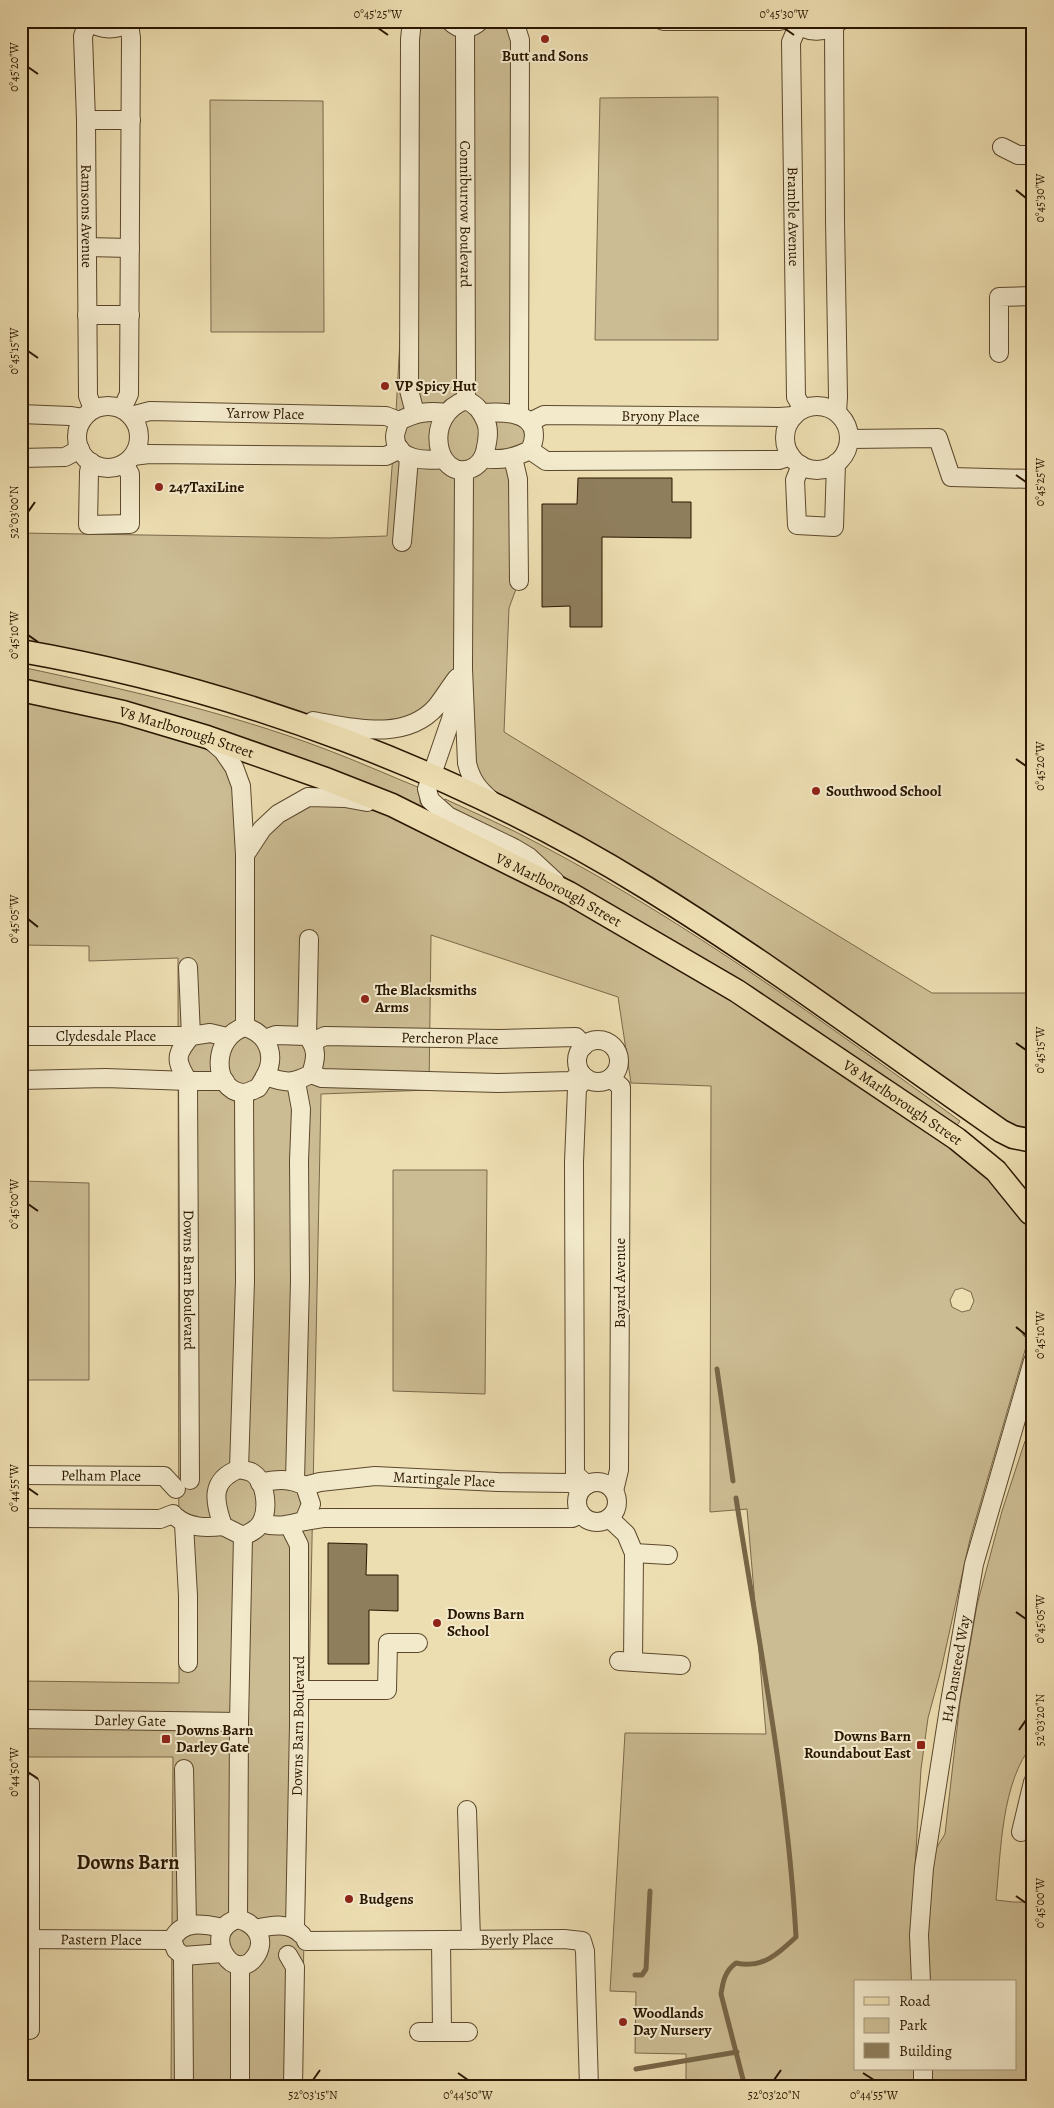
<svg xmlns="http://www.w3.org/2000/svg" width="1054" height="2108" font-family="Alegreya,serif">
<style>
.green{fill:#ccbc93;stroke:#7b694a;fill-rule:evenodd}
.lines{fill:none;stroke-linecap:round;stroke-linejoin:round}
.stream{stroke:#776546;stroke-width:5}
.building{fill:#8f7e5c;stroke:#2a1600}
.minor-casing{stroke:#5b482c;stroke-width:20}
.major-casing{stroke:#2a1600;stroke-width:25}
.minor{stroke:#f3eacc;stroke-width:18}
.major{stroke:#eddeb1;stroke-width:22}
.ticks{fill:none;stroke:#2a1600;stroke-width:2}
.poi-dot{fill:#8f2418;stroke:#f3eacc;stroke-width:2}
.labels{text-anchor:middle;stroke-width:4;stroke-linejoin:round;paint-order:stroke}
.poi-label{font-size:15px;font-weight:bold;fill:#2a1600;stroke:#f3eacc;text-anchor:start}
.street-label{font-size:15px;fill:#2a1600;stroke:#f3eacc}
.district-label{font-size:20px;font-weight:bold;fill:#2a1600;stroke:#f3eacc}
.neatline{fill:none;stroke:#2a1600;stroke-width:2}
.ticks-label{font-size:12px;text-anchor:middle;fill:#2a1600}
</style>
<rect width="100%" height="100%" fill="#eddeb1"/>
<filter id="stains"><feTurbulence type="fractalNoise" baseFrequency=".004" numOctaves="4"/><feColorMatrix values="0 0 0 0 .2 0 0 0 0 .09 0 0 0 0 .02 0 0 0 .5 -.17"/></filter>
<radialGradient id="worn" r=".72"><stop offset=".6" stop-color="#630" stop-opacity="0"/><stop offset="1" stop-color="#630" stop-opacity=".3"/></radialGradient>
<!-- green -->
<path class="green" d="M409,21h109l4,386 24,54 -33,-3 6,123 -10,27 -5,124 428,261h101v148l-554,-351 -16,-120 -48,53 -52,6 -342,-78v-118l307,5 59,-2 9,-124 20,-366z
M718,97v243h-123l5,-242z
M210,100l113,1 1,231h-113z
M21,667c103,22 206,45 304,82 32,12 63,26 95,39v15l4,5 -1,4 -402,-127z
M21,702l102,10 84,25 27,30 11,87 46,-48 101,-1 177,88 292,182 169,138 3,16v112l-11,-7 6,6 -58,199 -29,131 -13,48 -7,51 -6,98 9,1 21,-34 15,-132 17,-97 25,-94 23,-70 5,-3 3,-18v324c-32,38 -32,108 -37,156l17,2h20v185h-347v-33l-51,-1 1,-61 -26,-1 15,-258 141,1 -19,-225 -37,3 1,-426 -80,-3 -13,-86 -187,-62 -2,155 -108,4 -20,993h-130l2,-330h-152v-76l158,2 -1,-725 -89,3v-15l-68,-1zM962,1288l9,4 3,9 -4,9 -8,2 -10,-5 -2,-7 5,-10zM855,1982h160v87h-160z
M445,799c32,15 65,29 96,46 148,78 284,178 419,276l-7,10 -383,-250 -53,-38 -62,-29 -12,-11z
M393,1170h94l-2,224 -92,-3z
M21,1181l68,2v197h-68z"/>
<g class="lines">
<!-- stream -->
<path class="stream" d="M717,1369l16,112
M736,1498c23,146 52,292 60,439 -18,17 -34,32 -60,26 -11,8 -13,18 -15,31l24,93
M635,1975h7l4,-6 4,-78
M636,2069l101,-17"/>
</g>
<!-- building -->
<path class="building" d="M578,478h94v24h19v36l-89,-1v90h-32v-21l-28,1v-103h35z
M328,1543l39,1 -1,31h32v36l-29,-1v54h-41z"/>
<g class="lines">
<defs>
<g id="minor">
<path d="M87,21c14,9 30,11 44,0"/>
<path d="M412,21l-2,18 -1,351 6,23"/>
<path d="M450,21c9,10 21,9 30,0"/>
<path d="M514,21l6,19 -1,375"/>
<path d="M663,21h117"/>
<path d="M794,21c13,14 33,12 46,0"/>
<path id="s1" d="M88,22l-5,14 3,84 2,276 5,13"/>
<path id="s2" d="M798,26l-7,16 5,355 7,12"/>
<path d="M834,26l1,194 3,177 -1,15"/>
<path id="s3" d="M465,29l1,371"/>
<path d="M86,120h45"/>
<path d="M1002,147l16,8h15"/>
<path d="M87,247l43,1"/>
<path d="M87,315h43"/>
<path d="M999,353v-56l34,-1"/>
<path d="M466,400c11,5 15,11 20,22 4,10 1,21 -1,30 -2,7 -7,14 -15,17 -34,11 -48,-54 -4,-69z"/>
<circle cx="817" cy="438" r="32"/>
<circle cx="108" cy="437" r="31"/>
<path d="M122,409l7,-15 2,-356 -2,-15"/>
<path d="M482,413c17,-1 52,-3 52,22 0,4 -2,11 -4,15 -16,8 -29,11 -47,8"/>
<path d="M21,414l49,2 13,2"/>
<path id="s4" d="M131,416l19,-5 236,5 13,5"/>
<path id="s5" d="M530,422l14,-7 235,2 15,-1"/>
<path d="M849,439l89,-1 13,39 82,2"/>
<path d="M530,450l16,11 233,-1 12,-4"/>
<path d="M133,456l16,-2 237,2 14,-7"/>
<path d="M21,458l44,-1 15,-8"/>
<path d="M513,458l5,21 1,102"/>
<path d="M443,459c-17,2 -47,2 -48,-22 0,-5 3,-11 4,-16 16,-8 29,-11 47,-8"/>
<path d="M91,462l-2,10 -1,53 42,-1v-50l-6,-10"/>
<path d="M801,465l-6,15 2,45 37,2 2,-64"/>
<path d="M464,471l-1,198 4,94c4,17 11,26 24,37"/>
<path d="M402,542l7,-84"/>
<path d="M458,689l-7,30 -24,70 3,11 18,16 66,32 15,9 26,24"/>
<path d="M313,721c40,7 93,21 124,-15 7,-9 13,-19 20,-28"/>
<path d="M209,739l14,12 11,16 7,19 4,69v172"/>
<path d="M245,855l17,-26 16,-15 30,-17 37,1 22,4"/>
<path d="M245,1027c18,5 29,21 24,40 -2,7 -7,15 -11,21 -5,2 -11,5 -15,5 -32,-3 -31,-57 2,-66z"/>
<path id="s6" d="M21,1036h170l-3,-69"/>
<path d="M307,1036l2,-97"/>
<path d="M265,1039l11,-4 31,1c11,13 9,23 4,38 -19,10 -25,9 -46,2"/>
<circle cx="598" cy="1061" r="21"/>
<path id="s7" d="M312,1042l13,-6 174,3 77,-2 8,9"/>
<path d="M311,1074l11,4 176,5 73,-2 10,-8"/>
<path d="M586,1078l-9,10 -3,74 1,312 12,11"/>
<path d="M611,1078l10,9 -2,383 -5,21"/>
<path id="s8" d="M21,1080l85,-2 82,3 2,399"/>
<path d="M225,1081h-37c-13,-21 -13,-26 3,-45l19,-3 17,4"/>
<path d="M239,1469l6,-188 -1,-188"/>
<path d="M239,1469c4,1 9,2 12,3 15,8 18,37 10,51 -4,7 -11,10 -18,13l-20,-10c-9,-25 -13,-46 16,-57z"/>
<path id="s9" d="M21,1475l143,1 12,13"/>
<path d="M295,1480l5,-199 -1,-120 2,-52 -5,-27"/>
<circle cx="597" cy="1502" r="20"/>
<path d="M260,1483c16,-4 30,-5 45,3l6,18 -7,17c-15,4 -28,7 -42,2"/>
<path id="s10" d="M305,1486l15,-4 55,-6 123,6 73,1 10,6"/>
<path d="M176,1517c13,11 30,11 47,9"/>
<path d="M21,1518l139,1 13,-5"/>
<path d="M609,1518l17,16 8,19 -1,109"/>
<path d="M304,1521l19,-3h249l9,-4"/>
<path d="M184,1524l4,72v67"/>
<path d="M289,1525l10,20v180l-4,203"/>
<path d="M634,1553l34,2"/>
<path d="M619,1661l62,4"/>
<path d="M299,1690h88l1,-47h30"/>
<path id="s11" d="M21,1719l218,3"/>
<path d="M184,1769l3,156"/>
<path d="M30,1784v246"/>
<path d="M467,1810l4,130"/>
<path d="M1021,1832l12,-50"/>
<path d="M238,1919l1,-197 4,-186"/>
<path d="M238,1919c16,4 28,18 19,35 -22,36 -59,-24 -19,-35z"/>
<path d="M256,1929c16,-4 34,-7 46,6"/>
<path id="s12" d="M21,1939l151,1"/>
<path d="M441,1940l1,92"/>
<path id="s13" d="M306,1941l258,-2 18,2 3,10 4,136"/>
<path d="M223,1953l-40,3 -7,-6 -4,-10c10,-21 32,-16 52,-12"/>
<path d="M288,1955l7,12 -2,120"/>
<path d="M183,1956l1,131"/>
<path id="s14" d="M921,1982l-2,-47 5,-67 26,-166 24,-138 59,-203"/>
<path d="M419,2032h49"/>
<path d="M923,2069v18"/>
<path d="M240,2087v-121"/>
</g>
<g id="major">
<path d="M21,651c217,38 436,120 624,236 122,75 238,162 356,244l12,6 20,4"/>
<path id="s15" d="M21,690l102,22 84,25 116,41 69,27 177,88 168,98 220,148 39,32 34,42"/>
</g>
</defs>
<!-- minor casing -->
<use href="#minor" class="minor-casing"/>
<!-- major casing -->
<use href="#major" class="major-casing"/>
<!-- minor -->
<use href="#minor" class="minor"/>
<!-- major -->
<use href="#major" class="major"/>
</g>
<!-- ticks -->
<path class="ticks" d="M378,28l10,7M784,28l10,7M28,67l10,7M1016,190l10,8M28,351l10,7M1016,475l10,7M28,512l7,-10M28,635l10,7M1016,759l10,7M28,919l10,8M1016,1043l10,7M28,1204l10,7M1016,1327l10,8M28,1488l10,7M1016,1612l10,7M1019,1730l7,-10M28,1772l10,7M1016,1896l10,7M458,2073l10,7M863,2073l11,7M313,2080l7,-10M774,2080l7,-10"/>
<!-- markers -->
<g class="poi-dot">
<circle cx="545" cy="39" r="5"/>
<circle cx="385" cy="386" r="5"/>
<circle cx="159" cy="487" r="5"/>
<circle cx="816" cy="791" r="5"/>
<circle cx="365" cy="999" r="5"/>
<circle cx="437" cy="1623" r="5"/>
<rect x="161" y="1734" width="10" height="10" rx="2.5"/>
<rect x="916" y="1740" width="10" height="10" rx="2.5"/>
<circle cx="349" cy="1899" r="5"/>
<circle cx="623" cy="2022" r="5"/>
</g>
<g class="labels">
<!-- poi labels -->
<g class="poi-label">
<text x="545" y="61" text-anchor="middle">Butt and Sons</text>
<text x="395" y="391">VP Spicy Hut</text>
<text x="169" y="492">247TaxiLine</text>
<text x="826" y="796">Southwood School</text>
<text x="375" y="995">The Blacksmiths<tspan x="375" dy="17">Arms</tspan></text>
<text x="447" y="1619">Downs Barn<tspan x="447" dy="17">School</tspan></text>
<text x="176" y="1735">Downs Barn<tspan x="176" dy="17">Darley Gate</tspan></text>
<text x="911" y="1741" text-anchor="end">Downs Barn<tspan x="911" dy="17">Roundabout East</tspan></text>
<text x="359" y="1904">Budgens</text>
<text x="633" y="2018">Woodlands<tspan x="633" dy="17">Day Nursery</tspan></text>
</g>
<!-- street labels -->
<g class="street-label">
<text dy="5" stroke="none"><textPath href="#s3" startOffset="185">Conniburrow Boulevard</textPath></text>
<text dy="5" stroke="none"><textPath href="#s1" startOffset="195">Ramsons Avenue</textPath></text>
<text dy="5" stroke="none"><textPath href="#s2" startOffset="192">Bramble Avenue</textPath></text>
<text dy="5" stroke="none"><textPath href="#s4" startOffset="135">Yarrow Place</textPath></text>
<text dy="5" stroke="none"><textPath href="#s5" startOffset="132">Bryony Place</textPath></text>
<text dy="5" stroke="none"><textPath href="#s15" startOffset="171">V8 Marlborough Street</textPath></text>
<text dy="5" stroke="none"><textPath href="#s15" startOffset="576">V8 Marlborough Street</textPath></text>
<text dy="5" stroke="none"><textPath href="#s6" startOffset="85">Clydesdale Place</textPath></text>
<text dy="5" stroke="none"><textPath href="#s7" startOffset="139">Percheron Place</textPath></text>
<text dy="5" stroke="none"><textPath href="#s15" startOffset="981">V8 Marlborough Street</textPath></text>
<text dy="5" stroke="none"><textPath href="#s8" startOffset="366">Downs Barn Boulevard</textPath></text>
<text transform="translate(620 1283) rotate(-90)" y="5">Bayard Avenue</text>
<text dy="5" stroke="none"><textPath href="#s9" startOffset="80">Pelham Place</textPath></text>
<text dy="5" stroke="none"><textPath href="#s10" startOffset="140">Martingale Place</textPath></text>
<text dy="5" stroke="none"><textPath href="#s14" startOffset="316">H4 Dansteed Way</textPath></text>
<text dy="5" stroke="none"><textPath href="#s11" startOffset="109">Darley Gate</textPath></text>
<text transform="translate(298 1726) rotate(-89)" y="5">Downs Barn Boulevard</text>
<text dy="5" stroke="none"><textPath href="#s12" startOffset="80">Pastern Place</textPath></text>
<text dy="5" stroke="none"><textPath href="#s13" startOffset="211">Byerly Place</textPath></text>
</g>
<!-- district labels -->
<g class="district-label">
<text x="128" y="1869">Downs Barn</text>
</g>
</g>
<!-- margin -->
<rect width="1054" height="2108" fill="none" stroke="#eddeb1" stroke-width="55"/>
<!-- legend -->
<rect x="854" y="1980" width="162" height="90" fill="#f3eacc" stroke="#a3957a"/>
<rect x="864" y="1997" width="25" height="8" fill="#eddeb1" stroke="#a3957a"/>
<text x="899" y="2006" font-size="15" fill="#2a1600">Road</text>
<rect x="864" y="2018" width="25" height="15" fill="#ccbc93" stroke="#a3957a"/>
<text x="899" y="2030" font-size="15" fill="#2a1600">Park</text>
<rect x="864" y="2043" width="25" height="15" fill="#8f7e5c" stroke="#a3957a"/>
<text x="899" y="2056" font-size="15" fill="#2a1600">Building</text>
<rect x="28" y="28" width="998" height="2052" class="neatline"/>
<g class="ticks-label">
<text x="378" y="18">0°45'25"W</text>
<text x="784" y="18">0°45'30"W</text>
<text transform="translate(14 67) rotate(-90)" y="4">0°45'20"W</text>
<text transform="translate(1040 198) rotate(-90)" y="4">0°45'30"W</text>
<text transform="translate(14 351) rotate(-90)" y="4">0°45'15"W</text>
<text transform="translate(1040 482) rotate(-90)" y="4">0°45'25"W</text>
<text transform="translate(14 512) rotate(-90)" y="4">52°03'00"N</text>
<text transform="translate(14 635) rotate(-90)" y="4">0°45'10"W</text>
<text transform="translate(1040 766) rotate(-90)" y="4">0°45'20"W</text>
<text transform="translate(14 919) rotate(-90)" y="4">0°45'05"W</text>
<text transform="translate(1040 1050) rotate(-90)" y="4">0°45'15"W</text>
<text transform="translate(14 1204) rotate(-90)" y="4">0°45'00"W</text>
<text transform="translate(1040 1335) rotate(-90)" y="4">0°45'10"W</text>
<text transform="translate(14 1488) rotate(-90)" y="4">0°44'55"W</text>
<text transform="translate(1040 1619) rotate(-90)" y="4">0°45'05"W</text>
<text transform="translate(1040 1720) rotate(-90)" y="4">52°03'20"N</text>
<text transform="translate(14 1772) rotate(-90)" y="4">0°44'50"W</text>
<text transform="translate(1040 1903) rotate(-90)" y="4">0°45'00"W</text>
<text x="313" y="2099">52°03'15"N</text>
<text x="468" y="2099">0°44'50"W</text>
<text x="774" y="2099">52°03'20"N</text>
<text x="874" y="2099">0°44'55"W</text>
</g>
<rect width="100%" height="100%" filter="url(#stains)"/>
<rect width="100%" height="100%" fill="url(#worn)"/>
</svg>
